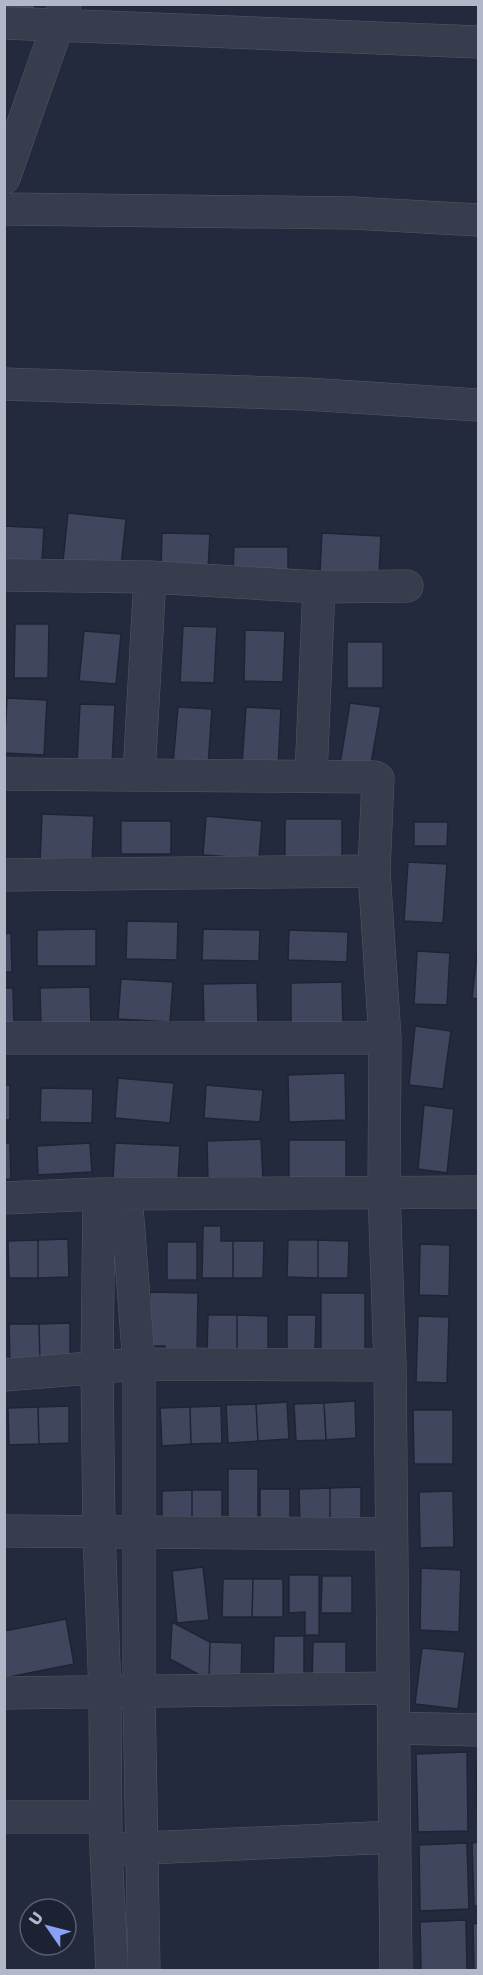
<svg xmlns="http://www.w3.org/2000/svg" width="483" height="1975" font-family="'Golos Text',sans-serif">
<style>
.building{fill:#40465d;stroke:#1f2434;stroke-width:1.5}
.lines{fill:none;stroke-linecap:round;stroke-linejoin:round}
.street-casing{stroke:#535868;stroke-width:33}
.street{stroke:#383d4d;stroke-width:32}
</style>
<rect width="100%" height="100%" fill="#242a3d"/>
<!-- building -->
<path class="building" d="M4,4h31l-1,14 -30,-2z
M68,513l58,6 -5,48 -58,-6z
M4,526l40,2 -2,33 -38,-1z
M162,533l48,1 -2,35 -47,-2z
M322,533l59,3 -2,38 -59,-3z
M234,547h54v26l-55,-1z
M15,624h34l-1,54h-34z
M183,626l34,1 -3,56 -34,-1z
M245,630l40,1 -2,51 -39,-1z
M84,631l37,3 -5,50 -37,-3z
M347,642h36v46h-36z
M7,698l40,2 -3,55 -40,-2z
M350,703l31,4 -11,62 -30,-5z
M80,704l35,1 -3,60 -35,-2z
M178,707l34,2 -4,57 -35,-2z
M246,707l35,2 -3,58 -36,-2z
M42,814l52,2 -2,46 -52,-2z
M206,816l56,5 -3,38 -56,-4z
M285,819h57v38l-57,1z
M121,821h50v33h-50z
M414,822h34l-1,24h-33z
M408,862l39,2 -4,59 -39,-2z
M127,921l51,1 -1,38 -51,-1z
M96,929v37h-59v-36z
M203,929l57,1 -1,31 -57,-1z
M289,930l59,2 -1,30 -59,-2z
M11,933l1,39h-8v-38z
M478,946v53l-6,-1z
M417,951l33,2 -3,52 -33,-1z
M121,979l52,3 -3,40 -52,-3z
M342,982l1,42 -52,2v-43z
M257,983l1,41h-54l-1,-40z
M90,987l1,38 -50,1 -1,-38z
M4,988h9l1,37 -10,1z
M415,1026l36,5 -8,58 -34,-4z
M345,1073l1,47 -57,2 -1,-47z
M118,1078l56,5 -4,40 -55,-5z
M4,1085h6v35h-6z
M206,1085l57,5 -3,32 -56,-4z
M41,1088l52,1 -1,34 -52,-1z
M424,1105l30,4 -7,64 -29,-4z
M261,1139l2,39 -55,3 -1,-40z
M289,1140h57v48h-57z
M4,1143h6l1,36 -7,1z
M90,1143l2,29 -54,3 -1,-29z
M115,1143l65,3 -2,35 -65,-3z
M203,1226h18v15h12v37h-31z
M68,1239l1,38 -31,1v-38z
M38,1240v38h-29l-1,-37z
M288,1240h30v38l-31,-1z
M318,1240l31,1 -1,37h-30z
M233,1241h31l-1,37h-30z
M167,1242h30v38h-30z
M420,1244l30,1 -1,51 -30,-1z
M150,1292l48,1 -1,62 -32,-1v-8h-16z
M321,1293h44v68l-44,1z
M208,1315h29v37h-30z
M237,1315l31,1v37l-31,-1z
M287,1315h29l-1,37h-28z
M418,1316l31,1 -2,66 -31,-1z
M70,1323v37l-30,1 -1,-37z
M9,1324h30l1,37 -30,1z
M355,1401l1,37 -30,2 -2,-37z
M287,1402l2,37 -31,2 -2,-37z
M324,1403l2,37 -30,1 -2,-37z
M256,1404l2,37 -30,2 -2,-38z
M69,1406v37l-30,1 -1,-37z
M221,1406l1,37 -31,1 -1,-37z
M38,1407l1,37 -30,1 -1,-37z
M190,1407l1,37 -29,2 -2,-38z
M413,1410h40v54h-39z
M228,1469h30v57h-30z
M361,1487v38h-31v-37z
M330,1488v37l-30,1 -1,-37z
M260,1489h30v37h-30z
M192,1490v38h-30v-37z
M192,1490h30v37l-30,1z
M453,1491l1,56 -34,1 -1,-56z
M203,1567l6,53 -32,3 -5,-52z
M421,1568l40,2 -2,62 -39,-2z
M289,1575h30v60h-14v-23l-16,1z
M322,1576h30v37h-31z
M223,1579h30l-1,38h-30z
M253,1579h30v38h-31z
M66,1619l8,45 -70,14v-47z
M172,1622l38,20 -1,38 -39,-21z
M274,1636h30v50l-31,1z
M210,1642l32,1 -1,38 -32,-1z
M313,1642h33v42h-34z
M422,1648l43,4 -7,57 -43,-5z
M467,1752l1,79 -50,1 -2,-78z
M476,1762h2v71z
M478,1842v64h-4l-2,-63z
M467,1843l2,66 -49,2 -1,-66z
M466,1920l1,50h-46l-1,-48z
M478,1923v47h-4l-1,-46z"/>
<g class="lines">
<defs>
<path id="street" d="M4,23l474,19
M4,178l61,-174
M4,209l349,4 125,7
M4,384l302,10 172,11
M4,575l146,2 169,10 88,-1
M4,774l371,3 3,2 -4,92 11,167 -1,153 6,174 6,605
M139,775l11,-198
M311,776l8,-189
M4,875l370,-4
M4,1038h381
M99,1194l-2,174 2,164 6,161 1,157 6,120
M126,1194l13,170v329l5,277
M4,1198l95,-4 379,-2
M4,1375l135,-11 251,1
M4,1531l387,3
M4,1693l389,-5
M394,1728l84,2
M4,1817h102
M122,1849l273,-12"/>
</defs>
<!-- street casing -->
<use href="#street" class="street-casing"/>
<!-- street -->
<use href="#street" class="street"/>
</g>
<!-- border -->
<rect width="483" height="1975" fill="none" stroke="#b3b8c8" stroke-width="12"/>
<!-- north arrow -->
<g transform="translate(48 1927) rotate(305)"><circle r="28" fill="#1d2232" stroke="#595e6e" stroke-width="1.5"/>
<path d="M0-4.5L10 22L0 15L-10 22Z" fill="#8a9ff7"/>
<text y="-9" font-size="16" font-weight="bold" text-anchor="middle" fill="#b3b8c8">U</text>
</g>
</svg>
